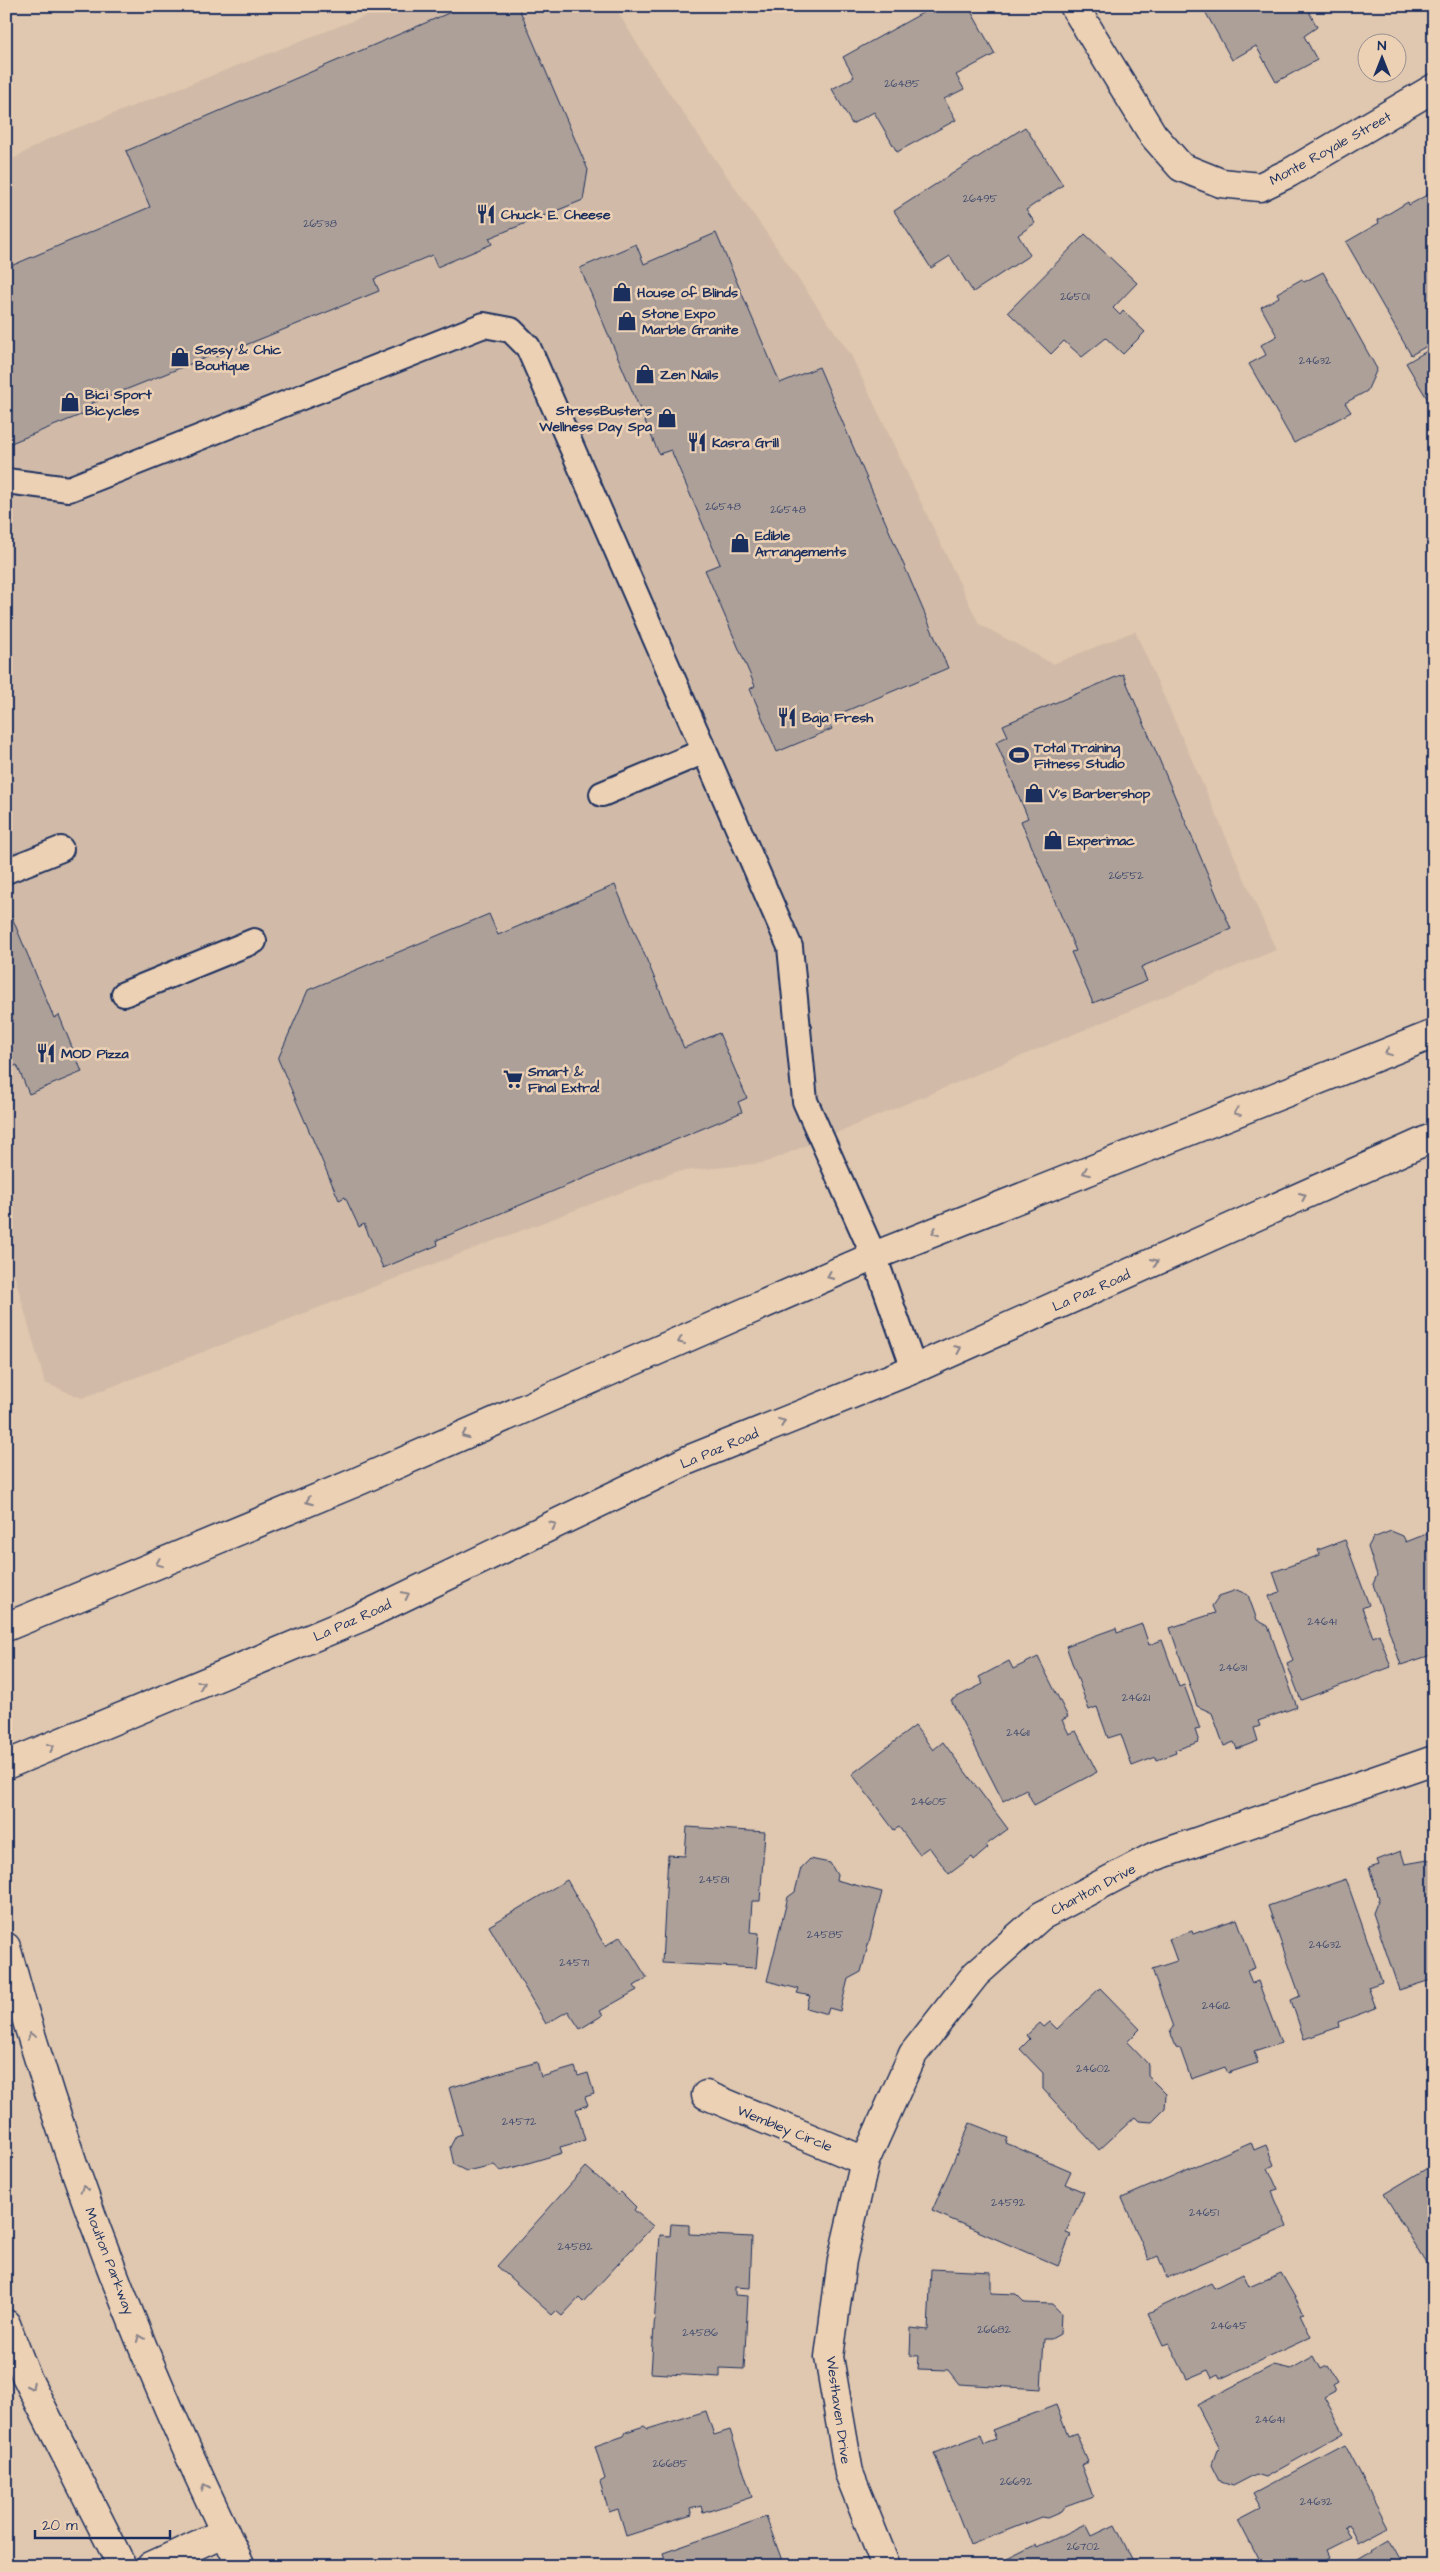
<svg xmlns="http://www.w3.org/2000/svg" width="1440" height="2572" font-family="'Architects Daughter',sans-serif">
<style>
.built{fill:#d1bba8}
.building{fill:#ada099;stroke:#1b2f5e}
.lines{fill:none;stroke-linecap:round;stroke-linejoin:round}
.lane-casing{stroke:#1b2f5e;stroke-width:28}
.street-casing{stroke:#1b2f5e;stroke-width:31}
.primary-casing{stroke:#1b2f5e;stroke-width:31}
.lane{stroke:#edd1b4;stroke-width:24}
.street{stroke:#edd1b4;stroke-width:28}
.primary{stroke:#edd1b4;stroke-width:28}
.oneway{stroke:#848089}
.labels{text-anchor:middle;stroke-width:5;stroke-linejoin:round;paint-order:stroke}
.number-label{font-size:11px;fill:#404b6d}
.street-label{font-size:14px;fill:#1b2f5e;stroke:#edd1b4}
.poi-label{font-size:14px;font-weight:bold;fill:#1b2f5e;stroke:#edd1b4;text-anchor:start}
</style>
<rect width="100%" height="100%" fill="#e0c7af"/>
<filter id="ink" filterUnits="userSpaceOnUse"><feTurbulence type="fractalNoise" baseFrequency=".02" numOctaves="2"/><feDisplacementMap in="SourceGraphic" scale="10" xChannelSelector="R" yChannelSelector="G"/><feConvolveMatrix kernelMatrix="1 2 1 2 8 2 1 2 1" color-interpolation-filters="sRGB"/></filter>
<g filter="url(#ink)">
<!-- built -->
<path class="built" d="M391,6h223l38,62 199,287 128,269 74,40 82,-33 141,319 -512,213 -89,9 -593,226 -37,-15 -39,-137v-1083l40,-23z"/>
<!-- building -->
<path class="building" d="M465,6h53l70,164 -5,30 -94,38 3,6 -55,23 -5,-12 -58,24 5,12 -163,66 -1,-3 -125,50 3,6 -87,35v-177l144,-61 -24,-56z
M935,6h33l27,48 -39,21 8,14 -20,10 12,21 -59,32 -23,-40 -22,12 -20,-35 22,-12 -11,-20z
M1202,6h104l11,21 -13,9 13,24 -41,22 -20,-36 -24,14z
M1025,127l38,58 -37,25 9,13 -17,12 12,20 -57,37 -23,-36 -19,12 -37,-57z
M1434,191v151l-23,13 -65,-113 33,-19 -1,-3 30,-18 1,3z
M716,233l64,150 39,-16 129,301 -121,51 5,10 -55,23 -27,-63 5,-3 -50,-116 15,-6 -49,-114 -12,4 -79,-186 56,-24 8,20z
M1085,234l52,49 -24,25 7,7 3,-4 22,21 -22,22 -17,-16 -24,19 -18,-16 -13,13 -43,-42z
M1323,272l54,97 -10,22 -22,12 6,9 -57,31 -45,-79 17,-9 -5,-10 16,-9 -16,-29 18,-10 -2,-4 25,-14 2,3z
M1434,347v50l-6,3 -22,-37z
M1123,674l108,255 -90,38 6,14 -54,22 -22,-51 5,-1 -55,-130 7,-3 -32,-76 12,-6 -5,-11z
M615,885l69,163 35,-15 28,65 -9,4 4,10 -305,128 1,5 -55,23 -19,-44 -5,3 -14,-30 -6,3 -61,-141 30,-69 181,-76 9,21z
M6,903l48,115 5,-3 23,57 -53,22 -12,-29 -11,5z
M1391,1531l12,5 3,6 28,-11v123l-33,11 -28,-81 4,-9 -9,-28 5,-9z
M1345,1540l24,65 -7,3 11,29 6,-3 12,33 -90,33 -14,-36 6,-3 -24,-65 11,-4 -7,-20 47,-17 -2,-5z
M1237,1590l11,5 9,25 11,6 29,81 -39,14 2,5 -6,2 4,13 -21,8 -3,-7 -10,4 -12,-33 -15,-7 -27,-78 45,-15 -3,-7 7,-10z
M1142,1624l7,21 13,-5 17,47 5,-2 16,44 -5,1 4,12 -24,8 1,3 -19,7 -1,-3 -24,9 -11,-32 -13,4 -11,-31 -8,3 -23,-64 50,-18 1,5z
M1038,1657l30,60 -6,3 7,14 7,-3 21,41 -63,33 -8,-16 -23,12 -52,-101 32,-16 -4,-7 30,-16 4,8z
M915,1726l18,24 10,-8 65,87 -22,16 2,3 -14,12 -2,-3 -23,17 -20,-27 -10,7 -20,-27 -5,3 -42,-56z
M687,1827l78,5 -5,69h-8l-2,31 9,1 -3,35 -94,-5 6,-108 17,1z
M1401,1851l4,13 29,-5v120l-35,11 -26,-77 6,-15 -10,-30 10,-3 -2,-5z
M810,1859l20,4 7,12 -1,5 46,12 -21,80 -13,7 -8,32 -11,-3 -2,6 -21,-6 4,-12 -13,-3 2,-4 -32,-8 21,-84 7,-5 6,-24z
M1346,1879l36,103 -14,5 8,21 -38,14 1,5 -35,12 -13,-39 9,-4 -32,-90z
M567,1880l38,66 16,-10 26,42 -13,8 3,4 -37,21 3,4 -23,14 -12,-18 -22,13 -57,-98z
M1237,1919l18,49 -8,3 5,12 6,-2 23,62 -27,9 4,11 -30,10 -3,-6 -34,12 -11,-31 -4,-1 -6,-16 3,-4 -21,-58 25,-8 -8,-22 23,-8 1,3z
M1100,1988l40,41 -13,13 21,22v12l18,18 -1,15 -13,13 -13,-1 -4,-4 -36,33 -56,-61v-16l-23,-24 10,-10 -3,-4 13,-12 4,4 6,-5 7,7z
M537,2062l4,15 34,-10 3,9 10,-3 6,21 -9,3 3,8 -12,4 9,31 -25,7 2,6 -61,18 -7,-6 -28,6 -12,-6 -4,-18 6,-11 6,-2 -13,-46z
M970,2123l38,15 -2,5 65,28 -6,13 19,8 -18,40 5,2 -13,32 -126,-55z
M1251,2142l3,8 12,-5 8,20 -6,3 10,22 -6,2 15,35 -120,51 -9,-22 -9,4 -27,-62z
M1434,2164v111l-50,-81z
M586,2167l32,28 3,-3 15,15 -2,3 19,16 -70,76 -4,-4 -17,18 -6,-5 -4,4 -55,-49z
M671,2224l18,1v9l63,3 -2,51 -15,-1v8l13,1 -4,73 -24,-1v9l-69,-4 9,-138 10,1z
M931,2269l60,3v21l25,1 9,9 27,1 9,9 -1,21 -9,5h-7l-3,50 -82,-5 -11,-14 -30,-1 1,-13 -9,-1 1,-27 17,2z
M1281,2273l23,40 -4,1 11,23 -91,42 -2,-4 -6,3 -4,-8 -21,9 -18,-36 -6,2 -15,-32 63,-30 3,5 29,-14 6,13z
M1314,2356l7,13 6,-3 10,16 -5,3 3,7 -11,6 20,35 -78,44 -10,-3 -23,12 -12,-4 -9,-18 5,-14 3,-1 -23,-44 77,-40 17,4z
M1056,2405l12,31 8,-3 12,29 -7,3 12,31 -28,10 -4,6 -14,6 -6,-1 -71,28 -36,-92 47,-18 3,9 12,-4 -4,-10z
M706,2411l8,24 16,-5 22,67 -49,16 -2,-7 -11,3 2,6 -66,21 -8,-27 -9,3 -9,-30 5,-3 -10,-33 29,-10 2,-4 18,-6 4,3z
M1345,2445l43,82 -30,16 -10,-19 -4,3 6,11 -24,12 3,7 -16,9h-51l-24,-46 23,-12 -8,-14z
M766,2517l18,49h-137l18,-7 -2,-6z
M1086,2524l6,12 23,-11 18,36 4,-2 4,7h-148l42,-21 1,3z
M1389,2539l15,27h-58l27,-16 -1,-1z"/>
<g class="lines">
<defs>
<path id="lane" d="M6,481l63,8 415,-164 27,5 17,17 262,600 15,154 69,155 40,113
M602,794l103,-43
M6,871l55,-22
M124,994l130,-53"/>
<path id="street" d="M1074,6l79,129 28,32 40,16 39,4 29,-14 145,-85
M706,2095l159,66
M151,2566l74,-34
M886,2566l-37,-93 -20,-116 13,-97 23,-99 48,-107 63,-80 65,-58 112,-59 281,-97"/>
<path id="primary" d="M6,1627l348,-144 520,-227 560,-222
M6,1765l356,-148 326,-157 226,-91 520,-232
M6,1947c57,212 139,421 235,619
M6,2324l20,52 96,190"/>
</defs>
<!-- lane casing -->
<use href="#lane" class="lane-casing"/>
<!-- street casing -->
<use href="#street" class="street-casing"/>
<!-- primary casing -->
<use href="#primary" class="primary-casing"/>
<!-- lane -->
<use href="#lane" class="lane"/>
<!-- street -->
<use href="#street" class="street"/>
<!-- primary -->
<use href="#primary" class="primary"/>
</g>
<!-- one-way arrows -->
<defs><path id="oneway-chevron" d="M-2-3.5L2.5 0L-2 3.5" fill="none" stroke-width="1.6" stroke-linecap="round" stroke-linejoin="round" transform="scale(1.25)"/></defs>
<g class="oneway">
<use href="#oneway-chevron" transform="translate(1388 1052) rotate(158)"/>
<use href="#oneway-chevron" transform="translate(1237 1112) rotate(158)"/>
<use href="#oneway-chevron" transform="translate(1086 1172) rotate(158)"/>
<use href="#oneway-chevron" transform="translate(1303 1196) rotate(-24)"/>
<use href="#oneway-chevron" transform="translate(935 1232) rotate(158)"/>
<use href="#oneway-chevron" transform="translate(1155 1262) rotate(-24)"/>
<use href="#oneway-chevron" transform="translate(830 1276) rotate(156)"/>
<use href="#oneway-chevron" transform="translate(681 1341) rotate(156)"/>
<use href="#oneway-chevron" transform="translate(958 1349) rotate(-24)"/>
<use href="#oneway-chevron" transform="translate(782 1422) rotate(-22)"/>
<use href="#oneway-chevron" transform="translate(465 1435) rotate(157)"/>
<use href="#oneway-chevron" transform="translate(309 1501) rotate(158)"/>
<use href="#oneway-chevron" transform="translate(553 1525) rotate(-26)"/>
<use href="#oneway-chevron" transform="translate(159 1563) rotate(158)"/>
<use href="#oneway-chevron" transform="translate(406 1595) rotate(-26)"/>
<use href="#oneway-chevron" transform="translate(201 1684) rotate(-23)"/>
<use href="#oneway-chevron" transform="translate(51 1747) rotate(-23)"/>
<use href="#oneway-chevron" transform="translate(31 2036) rotate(-109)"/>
<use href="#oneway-chevron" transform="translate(84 2189) rotate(-109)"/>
<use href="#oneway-chevron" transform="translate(140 2338) rotate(-112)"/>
<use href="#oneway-chevron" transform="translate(31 2386) rotate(63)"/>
<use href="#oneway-chevron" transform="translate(205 2487) rotate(-114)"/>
</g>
</g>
<!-- icons -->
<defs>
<symbol id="restaurant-bare" viewBox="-9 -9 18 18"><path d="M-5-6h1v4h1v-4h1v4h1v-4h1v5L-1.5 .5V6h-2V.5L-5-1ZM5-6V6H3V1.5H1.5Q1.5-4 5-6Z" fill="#1b2f5e" stroke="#edd1b4" stroke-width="2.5" paint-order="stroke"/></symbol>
<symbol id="shop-bare" viewBox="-9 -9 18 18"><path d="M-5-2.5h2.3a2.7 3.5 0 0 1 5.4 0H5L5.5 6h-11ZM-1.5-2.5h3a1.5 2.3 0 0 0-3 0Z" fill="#1b2f5e" stroke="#edd1b4" stroke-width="2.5" paint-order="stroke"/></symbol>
<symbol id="stadium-bare" viewBox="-9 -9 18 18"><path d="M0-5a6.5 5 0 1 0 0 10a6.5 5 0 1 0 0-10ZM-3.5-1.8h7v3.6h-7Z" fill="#1b2f5e" stroke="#edd1b4" stroke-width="2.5" paint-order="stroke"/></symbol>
<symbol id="supermarket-bare" viewBox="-9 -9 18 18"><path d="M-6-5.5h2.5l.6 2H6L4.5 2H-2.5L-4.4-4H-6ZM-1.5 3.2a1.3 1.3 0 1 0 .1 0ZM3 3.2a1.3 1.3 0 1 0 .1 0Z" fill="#1b2f5e" stroke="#edd1b4" stroke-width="2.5" paint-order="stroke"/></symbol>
</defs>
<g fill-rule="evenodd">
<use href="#restaurant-bare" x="472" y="200" width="28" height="28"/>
<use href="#shop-bare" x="608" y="278" width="28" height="28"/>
<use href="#shop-bare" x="613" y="307" width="28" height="28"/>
<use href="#shop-bare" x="166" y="343" width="28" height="28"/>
<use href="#shop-bare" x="631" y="360" width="28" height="28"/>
<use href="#shop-bare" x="56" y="388" width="28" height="28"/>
<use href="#shop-bare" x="653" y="404" width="28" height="28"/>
<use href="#restaurant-bare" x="683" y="428" width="28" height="28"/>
<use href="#shop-bare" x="726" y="529" width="28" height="28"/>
<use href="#restaurant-bare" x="773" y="703" width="28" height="28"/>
<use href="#stadium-bare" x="1005" y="741" width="28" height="28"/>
<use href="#shop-bare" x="1020" y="779" width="28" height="28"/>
<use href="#shop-bare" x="1039" y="826" width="28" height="28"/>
<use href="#restaurant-bare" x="32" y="1039" width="28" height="28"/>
<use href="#supermarket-bare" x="499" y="1065" width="28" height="28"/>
</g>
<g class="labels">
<!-- number labels -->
<g class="number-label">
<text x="902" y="87">26485</text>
<text x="980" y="202">26495</text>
<text x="320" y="227">26538</text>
<text x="1075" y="300">26501</text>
<text x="1315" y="364">24632</text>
<text x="723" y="510">26548</text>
<text x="788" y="513">26548</text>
<text x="1126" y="879">26552</text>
<text x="1322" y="1625">24641</text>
<text x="1233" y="1671">24631</text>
<text x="1136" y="1701">24621</text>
<text x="1018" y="1736">24611</text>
<text x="929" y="1805">24605</text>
<text x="714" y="1883">24581</text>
<text x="825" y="1938">24585</text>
<text x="1325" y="1948">24632</text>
<text x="574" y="1966">24571</text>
<text x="1216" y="2009">24612</text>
<text x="1093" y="2072">24602</text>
<text x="519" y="2125">24572</text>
<text x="1008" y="2206">24592</text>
<text x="1204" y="2216">24651</text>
<text x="575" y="2250">24582</text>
<text x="1229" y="2329">24645</text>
<text x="994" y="2333">26682</text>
<text x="700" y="2336">24586</text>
<text x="1270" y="2423">24641</text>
<text x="670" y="2467">26685</text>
<text x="1016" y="2485">26692</text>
<text x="1316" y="2505">24632</text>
<text x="1083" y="2550">26702</text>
</g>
<!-- street labels -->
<g class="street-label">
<text transform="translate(1330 148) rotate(-29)" y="5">Monte Royale Street</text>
<text transform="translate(1091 1290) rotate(-24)" y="5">La Paz Road</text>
<text transform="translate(719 1448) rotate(-23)" y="5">La Paz Road</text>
<text transform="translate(352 1620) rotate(-24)" y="5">La Paz Road</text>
<text transform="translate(1093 1889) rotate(-28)" y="5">Charlton Drive</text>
<text transform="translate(785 2128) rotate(22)" y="5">Wembley Circle</text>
<text transform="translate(110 2261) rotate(69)" y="5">Moulton Parkway</text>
<text transform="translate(839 2410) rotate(82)" y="5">Westhaven Drive</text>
</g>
<!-- poi labels -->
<g class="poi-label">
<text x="501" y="219">Chuck E. Cheese</text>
<text x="637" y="297">House of Blinds</text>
<text x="642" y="318">Stone Expo<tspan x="642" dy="16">Marble Granite</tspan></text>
<text x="195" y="354">Sassy &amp; Chic<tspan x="195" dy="16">Boutique</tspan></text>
<text x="660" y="379">Zen Nails</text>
<text x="85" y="399">Bici Sport<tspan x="85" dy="16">Bicycles</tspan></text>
<text x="652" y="415" text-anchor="end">StressBusters<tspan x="652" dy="16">Wellness Day Spa</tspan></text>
<text x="712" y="447">Kasra Grill</text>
<text x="755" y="540">Edible<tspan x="755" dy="16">Arrangements</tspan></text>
<text x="802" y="722">Baja Fresh</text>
<text x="1034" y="752">Total Training<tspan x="1034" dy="16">Fitness Studio</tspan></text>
<text x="1049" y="798">V's Barbershop</text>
<text x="1068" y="845">Experimac</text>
<text x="61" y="1058">MOD Pizza</text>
<text x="528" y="1076">Smart &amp;<tspan x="528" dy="16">Final Extra!</tspan></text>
</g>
</g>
<!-- margin -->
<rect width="1440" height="2572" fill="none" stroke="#edd1b4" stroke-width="25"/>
<rect x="12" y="12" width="1415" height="2547" fill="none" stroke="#1b2f5e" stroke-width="2" filter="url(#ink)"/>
<!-- north arrow -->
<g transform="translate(1382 58)"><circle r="24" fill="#edd1b4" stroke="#999092"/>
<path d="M0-4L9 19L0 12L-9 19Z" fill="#1b2f5e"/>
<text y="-8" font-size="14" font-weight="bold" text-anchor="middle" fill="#1b2f5e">N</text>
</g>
<!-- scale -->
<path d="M35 2530v8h135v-8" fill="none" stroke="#1b2f5e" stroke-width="2.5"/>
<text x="42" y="2530" font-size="15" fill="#1b2f5e" stroke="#edd1b4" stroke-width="4" paint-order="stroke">20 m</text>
</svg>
